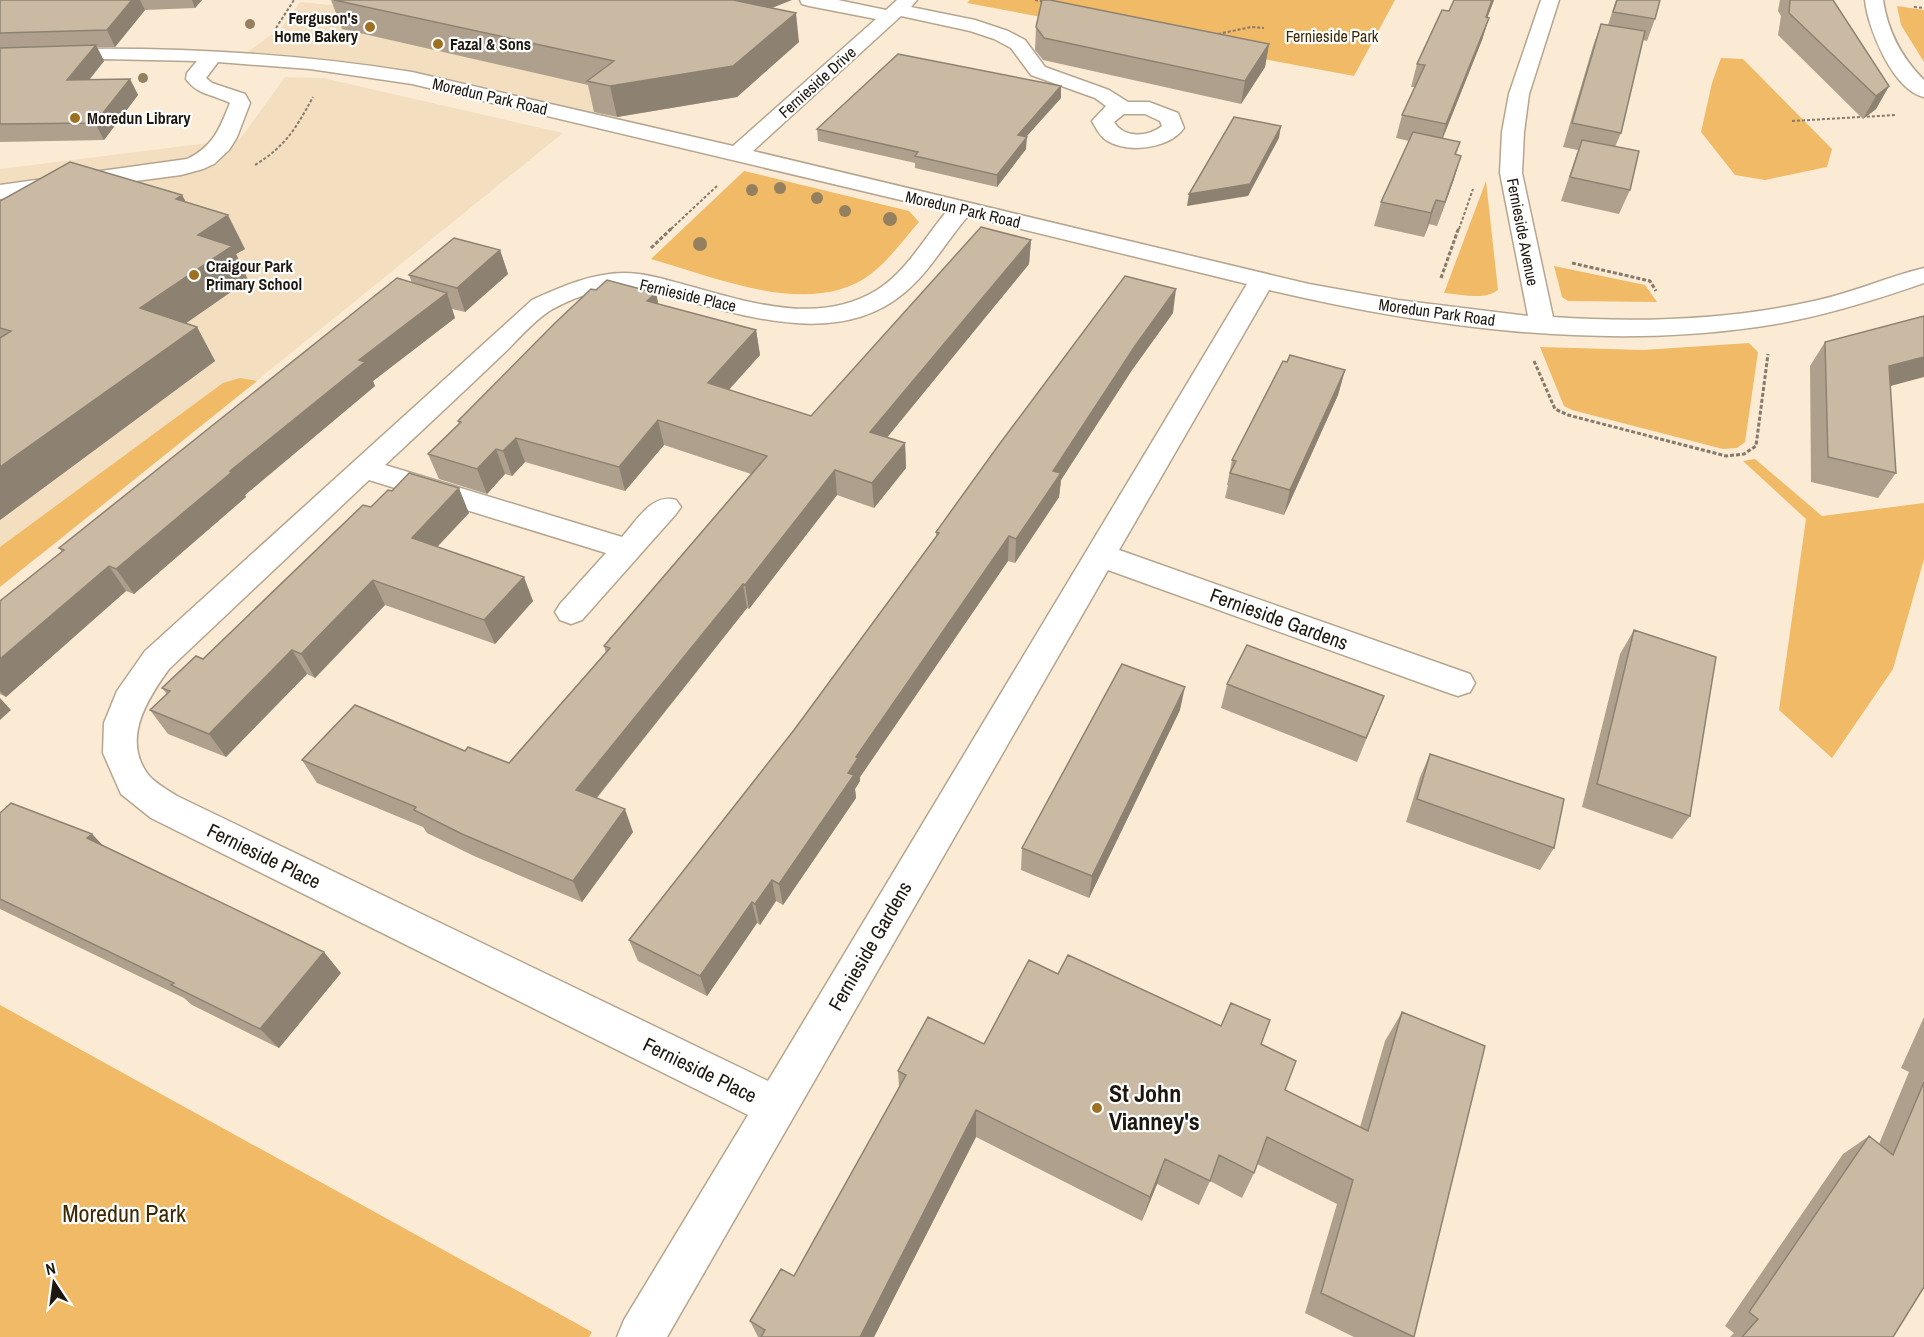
<svg xmlns="http://www.w3.org/2000/svg" width="1924" height="1337" font-family="'Archivo Narrow',sans-serif">
<style>
.built{fill:#f3dec0}
.green{fill:#f0ba66}
.lines{fill:none;stroke-linecap:round;stroke-linejoin:round}
.minor-casing{stroke:#b5a58f;stroke-width:3}
.path-far1{stroke:#857a6b;stroke-width:2;stroke-dasharray:3 2;stroke-linecap:butt}
.path{stroke:#857a6b;stroke-width:3;stroke-dasharray:4 2;stroke-linecap:butt}
.minor{fill:#fff;fill-rule:evenodd}
.tree{fill:#94805f}
.wall{fill:#aea08c}
.shaded-wall{fill:#8d8272}
.building{fill:#cabaa3;stroke:#8d8272;stroke-width:1.5}
.poi-dot{fill:#9e7022;stroke:#fff;stroke-width:2}
.labels{text-anchor:middle;stroke-width:4.5;stroke-linejoin:round;paint-order:stroke}
.far-poi-label{font-size:16px;font-weight:bold;fill:#1d170f;stroke:#fff;text-anchor:start}
.far-park-label{font-size:16px;fill:#3e2800;stroke:#fff}
.far-street-label{font-size:16px;fill:#1d170f;stroke:#fff}
.street-label{font-size:20px;fill:#1d170f;stroke:#fff}
.near-poi-label{font-size:24px;font-weight:bold;fill:#1d170f;stroke:#fff;text-anchor:start}
.near-park-label{font-size:24px;fill:#3e2800;stroke:#fff}
</style>
<rect width="100%" height="100%" fill="#fcebd4"/>
<!-- built -->
<path class="built" d="M300,2l72,7 267,81 -32,25 -152,-35 -84,-14 -125,-13 36,-26z
M285,77l38,1 240,55 -523,423 -12,-4 -28,21v-404l240,-30z"/>
<!-- green -->
<path class="green" d="M970,0h425l-41,76 -387,-73z
M1897,6l27,4v52l-23,-37z
M1721,58l22,1 89,90 -5,18 -62,13 -30,-5 -34,-43 11,-49z
M744,171l165,40 10,11c-15,17 -30,38 -47,51 -59,47 -157,4 -221,-14z
M1486,181l12,109c-15,11 -37,4 -54,3z
M1554,266l91,19 12,17 -89,-1 -6,-4z
M1749,343l9,9 -13,90 -8,6 -14,1 -151,-39 -8,-4 -24,-59 103,3z
M240,378l17,3 -257,206v-40l223,-164z
M1755,459l67,57 102,-13v56l-31,110 -61,89 -53,-48 27,-191 -63,-58z
M0,1005l592,327 -3,5h-589z"/>
<g class="lines">
<defs>
<path id="minor" d="M800,0h38l48,10 11,-10h20l-6,7 64,13 33,11 17,9 20,27 64,23 19,12h21l29,11 6,15c-15,21 -57,26 -78,12 -7,-5 -10,-12 -14,-19l14,-15 -11,-8 -64,-23 -20,-27 -17,-9 -24,-8 -69,-15 -148,135 556,133 89,16 130,16 -28,-143 2,-41 7,-38 32,-94h18l-30,94 -5,38 -2,41 31,144c87,6 176,3 261,-16 38,-8 73,-24 110,-33v15c-55,19 -110,36 -167,44 -161,23 -331,0 -488,-37l-150,260 351,124 5,9 -5,9 -12,4 -12,-4 -338,-122 -441,767h-50l7,-17 124,-205 -597,-297 -30,-24 -18,-41 1,-30 13,-32 28,-40 387,-351c29,-13 60,-27 92,-27 20,0 39,6 58,11 63,17 135,43 195,6 30,-19 48,-53 70,-79l-535,-127 -102,-15 -92,-7 -12,16 6,5 33,11 5,9 -13,34 -8,13 -15,14 -11,5 -22,6 -181,24v-14l187,-26c26,-12 33,-31 43,-56 -15,-8 -33,-8 -44,-24l1,-6 10,-12 -94,-2 -103,4v-12c139,-6 275,-1 412,21l321,74 143,-127 -67,-13 -7,-2zM1124,114h21l15,7 2,5c-14,11 -38,13 -48,-4zM968,216l279,68 -479,797 -591,-285c-9,-6 -24,-14 -30,-23 -25,-35 1,-75 22,-104l200,-189 237,73 -46,51 -5,8 5,8 11,4 11,-4 94,-106 5,-7 -5,-7c-24,-7 -39,20 -54,37l-237,-72c39,-36 78,-73 116,-109 16,-15 32,-35 50,-46 14,-8 31,-15 47,-19 31,-8 63,3 93,11 68,18 152,42 213,-9 26,-21 42,-52 64,-77z
M1865,0h18c5,32 18,57 41,80v17c-31,-7 -56,-68 -59,-97z"/>
</defs>
<!-- minor casing -->
<use href="#minor" class="minor-casing"/>
<!-- path-far1 -->
<path class="path-far1" d="M1035,0l11,2
M1914,7l10,1
M276,28l18,-28
M1218,34l33,-7 13,1
M1792,121l104,-6
M255,165c31,-19 41,-37 58,-68
M671,229l47,-44
M1459,229l14,-40"/>
<!-- path -->
<path class="path" d="M651,248l22,-21
M1572,263l78,18 6,10
M1441,278l18,-51
M1534,361l21,48 13,6 158,41 18,-2 12,-8 12,-92"/>
<!-- minor -->
<use href="#minor" class="minor"/>
</g>
<!-- trees -->
<g class="tree">
<circle cx="250" cy="24" r="5"/>
<circle cx="143" cy="78" r="5"/>
<circle cx="780" cy="188" r="6"/>
<circle cx="752" cy="190" r="6"/>
<circle cx="817" cy="198" r="6"/>
<circle cx="845" cy="211" r="6"/>
<circle cx="890" cy="219" r="7"/>
<circle cx="700" cy="244" r="7"/>
</g>
<!-- wall -->
<path class="wall" d="M0,0h202l-7,8 -50,2 -30,37h-18l7,14 -14,18h40l8,16 -34,45 -104,2z
M331,0l442,8 26,34 -62,55 -120,20 -23,-5 -6,-27 -246,-56z
M1454,0h40l-7,18h2l-7,22 -39,98 17,4 -4,13 -2,24 -17,47 -8,-2 -5,13 -50,-11 7,-24 28,-61 -13,-3 6,-23 13,-28h-4l6,-23 32,-53z
M1616,0h44l-5,19 -8,22 -4,-1 -22,93 -6,14 15,43 -11,24 -58,-13 17,-51 -15,-3 30,-101 8,-22 7,1z
M1780,0h53l56,86 -13,23 -13,10 -85,-84 3,-19 -3,-5z
M1036,27l233,17 -4,23 -24,37 -198,-44 -8,-10z
M1061,86v12l-35,39v12l-29,38 -82,-19v-5l-97,-22 -1,-12z
M182,195l4,7 59,47 -9,5 12,26 -62,43 11,4 18,34 -215,159v-319z
M1031,240l-2,24 -142,173 18,6 1,25 -32,40 -37,-13 -88,114 -2,-1 -150,190 36,34 -51,70 -108,-46 -47,-23 -4,-6 -106,-44 -15,-23 163,-9 44,12 97,-110 -2,-7 147,-172 -87,-29 -39,46 -100,-29 -13,14 -7,-2 -18,20 -48,-15 -11,-25 31,-30 -1,-3 138,-131 60,3 2,11 98,26 4,25 -31,35 82,26z
M500,250l8,24 -43,38 -13,-3 3,9 -82,63 2,5 -130,109 1,2 -112,97 -8,-3 -120,106 -6,-3v-93l62,-49 -3,-4 353,-265 -3,-8z
M1173,313l-41,57 -71,110 -2,17 -44,66 -7,-2 -148,216v4l-5,8 1,9 -73,107 -7,-4 -16,24 -3,-2 -50,73 -69,-35 -9,-21 165,-210 142,-194v-4z
M1825,342l65,44 6,87 -18,25 -67,-16 -1,-116z
M1287,362l58,8 -7,25 -54,120 -59,-17 3,-13h-1l5,-25z
M371,507l98,6 -32,34 96,54 -38,43 -110,-39 -70,73 -8,-4 -81,83 -58,-23 -18,-24 17,-16 -5,-6 41,-29z
M1634,630l56,186 -18,23 -90,-32 38,-153z
M1227,684l157,12 -27,66 -136,-54z
M1180,710l-91,188 -68,-28 1,-22z
M1430,754l124,94 -14,22 -134,-48 14,-45z
M0,813l92,21 12,13 237,126 -62,75 -87,-43 -8,-7 -184,-89z
M1058,974l203,70 24,46 75,37 25,-86 17,-29 12,325h-60l-49,-24 32,-109 -80,-40 -3,9 -12,25 -32,-17 -11,24 -42,-21 -15,37 -166,-84 -102,200h-116l-8,-16 44,-45 105,-188 -1,-17 86,-27z
M1924,1017v270l-31,50h-163l4,-4 -9,-7 118,-172 26,-18 10,8 30,-72 -8,-4z"/>
<!-- shaded-wall -->
<path class="shaded-wall" d="M132,0h8l5,10 -30,37 -8,-17z
M192,0h10l-7,8z
M720,0h72l-68,27z
M1492,0h2l-15,40 7,-23z
M796,13l3,29 -62,55 -120,20 -7,-31z
M1489,18l-7,22 -43,107 7,-23z
M1269,44l-4,23 -24,37 4,-23z
M96,45l8,16 -28,35 -9,-16z
M130,79l8,16 -34,45 -9,-17z
M1061,86v12l-44,49 1,-12z
M1889,86l-13,23 -13,10 13,-23z
M1281,126l-2,12 -31,58 -61,10 2,-12z
M1027,137l-1,12 -29,38v-12z
M1461,156l-7,23 -17,47 8,-24z
M182,195l17,34 -23,-30z
M1436,200l-7,24 -5,13 7,-24z
M228,215l17,34 -9,5 12,26 -89,62 -19,-34 58,-73z
M1031,240l-2,24 -157,192 -2,-24z
M500,250l8,24 -43,38 -8,-24z
M1176,289l-3,24 -41,57 -71,110 -2,17 -44,66 1,-24 37,-68 82,-125z
M447,293l8,25 -82,63 2,5 -130,109 1,2 -112,97 -18,-25 243,-209z
M656,293l5,24 -14,-16z
M197,327l18,34 -215,159v-53z
M756,330l4,25 -48,53 -4,-25z
M1924,357v20l-52,14 17,-25z
M1345,370l-7,25 -54,120 6,-25z
M658,420l6,25 -39,46 -6,-24z
M516,438l9,24 -13,14 -9,-25z
M905,443l1,25 -32,40 -2,-25z
M496,449l9,25 -18,20 -10,-25z
M835,470l2,25 -88,114 -4,-24z
M459,488l10,25 -46,49 -11,-24z
M1009,536l-1,25 -148,216v4l-5,8 1,9 -73,107 -4,-21 77,-127z
M109,566l17,25 -120,106 -6,-6v-32z
M524,577l9,24 -38,43 -11,-24z
M373,580l12,25 -70,73 -14,-24z
M743,584l4,24 -162,204 -9,-22z
M292,650l15,24 -81,83 -17,-23z
M1185,687l-5,23 -91,188 3,-22z
M0,698l11,12 -11,10z
M625,809l8,23 -51,70 -9,-21z
M92,834l21,22 -26,-18z
M772,880l4,21 -16,24 -5,-21z
M752,902l5,21 -50,73 -7,-20z
M324,952l17,21 -62,75 -19,-19z
M976,1110v27l-102,200h-14z
M1165,1159l-8,25 -15,37 8,-24z"/>
<!-- building -->
<path class="building" d="M0,0h132l-25,30 -107,3z
M334,0h399l63,13 -63,53 -123,20 -23,-5 27,-20z
M1042,0h8l219,44 -24,37 -201,-43 -8,-11z
M1454,0h38l-6,17 3,1 -43,106 -44,-9 23,-50 -8,-1 25,-54 7,1z
M1617,0h43l-5,19 -42,-7z
M1790,0h43l56,86 -13,10 -87,-83z
M1601,24l44,7 -24,102 -49,-10z
M96,45l-29,35 63,-1 -35,44 -95,1v-76z
M898,54l163,32 -43,49 9,2 -30,38 -82,-19 3,-4 -101,-23z
M1234,117l47,9 -31,58 -61,10z
M1413,132l47,10 -5,12 6,2 -16,46 -9,-2 -5,13 -50,-11z
M1582,140l57,11 -9,39 -60,-13z
M70,162l112,33 -6,4 52,16 -30,20 34,11 -92,62 57,19 -197,140v-129l11,-7 -11,-3v-127z
M981,227l50,13 -161,192 35,11 -33,40 -37,-13 -90,115 -2,-1 -167,206 49,19 -52,72 -111,-47 -48,-24 2,-3 -114,-47 53,-55 110,46 3,-4 41,16 101,-115 -6,-2 163,-190 -109,-36 -39,47 -103,-29 -13,13 -7,-2 -19,20 -49,-15 33,-32 -3,-1 96,-97 37,-35 5,1 11,-10 49,13 -9,8 109,29 -48,53 103,33z
M454,238l46,12 -43,38 -48,-13z
M1125,276l51,13 -41,57 -82,125 8,2 -45,66 -7,-3 -153,221 2,1 -10,15 6,2 -75,109 -7,-4 -17,24 -3,-2 -52,74 -71,-36 165,-210 145,-197 -3,-1 62,-86z
M397,278l50,15 -88,67 6,2 -135,109 2,1 -116,97 -7,-3 -109,93v-58l64,-51 -5,-2z
M1924,316v41l-35,9 7,107 -68,-16 -3,-115z
M1290,355l55,15 -55,120 -60,-17 6,-12 -4,-1 51,-99 4,1z
M409,473l50,15 -47,50 112,39 -40,43 -111,-40 -72,74 -9,-4 -83,84 -59,-24 20,-19 -8,-3 34,-32 7,3 160,-154 8,2 17,-17 4,1z
M1634,630l82,27 -26,159 -93,-32z
M1247,645l137,51 -18,42 -139,-54z
M1122,664l63,23 -93,189 -70,-28z
M1430,754l134,45 -10,49 -137,-49z
M11,803l81,31 -5,4 237,114 -64,77 -89,-44 3,-2 -174,-84v-86z
M1068,955l153,71 10,-23 39,17 -9,24 35,17 -11,29 83,41 34,-119 83,34 -71,291 -93,-44 32,-113 -86,-43 -13,36 -35,-18 -9,26 -45,-22 -15,38 -174,-87 -116,227h-99l4,-7 -15,-9 31,-52 13,7 112,-201 -8,-4 30,-54 56,27 45,-84 29,14z
M1924,1082v205l-31,50h-151l16,-18 -9,-7 120,-176 24,19z"/>
<!-- markers -->
<g class="poi-dot">
<circle cx="370" cy="27" r="6"/>
<circle cx="438" cy="44" r="6"/>
<circle cx="75" cy="118" r="6"/>
<circle cx="194" cy="275" r="6"/>
<circle cx="1097" cy="1108" r="6"/>
</g>
<g class="labels">
<!-- far-poi labels -->
<g class="far-poi-label">
<text x="358" y="24" text-anchor="end">Ferguson's<tspan x="358" dy="18">Home Bakery</tspan></text>
<text x="450" y="50">Fazal &amp; Sons</text>
<text x="87" y="124">Moredun Library</text>
<text x="206" y="272">Craigour Park<tspan x="206" dy="18">Primary School</tspan></text>
</g>
<!-- far-park labels -->
<g class="far-park-label">
<text x="1332" y="42">Fernieside Park</text>
</g>
<!-- far-street labels -->
<g class="far-street-label">
<text transform="translate(817 82) rotate(-42)" y="6">Fernieside Drive</text>
<text transform="translate(490 96) rotate(13)" y="6">Moredun Park Road</text>
<text transform="translate(963 209) rotate(13)" y="6">Moredun Park Road</text>
<text transform="translate(1523 232) rotate(79)" y="6">Fernieside Avenue</text>
<text transform="translate(688 295) rotate(13)" y="6">Fernieside Place</text>
<text transform="translate(1437 312) rotate(8)" y="6">Moredun Park Road</text>
</g>
<!-- street labels -->
<g class="street-label">
<text transform="translate(1279 619) rotate(20)" y="7">Fernieside Gardens</text>
<text transform="translate(264 856) rotate(26)" y="7">Fernieside Place</text>
<text transform="translate(870 946) rotate(-60)" y="7">Fernieside Gardens</text>
<text transform="translate(700 1070) rotate(26)" y="7">Fernieside Place</text>
</g>
<!-- near-poi labels -->
<g class="near-poi-label">
<text x="1109" y="1102">St John<tspan x="1109" dy="28">Vianney's</tspan></text>
</g>
<!-- near-park labels -->
<g class="near-park-label">
<text x="124" y="1222">Moredun Park</text>
</g>
</g>
<!-- north arrow -->
<g transform="translate(54 1283) rotate(347)" stroke="#ffffff" stroke-width="4.5" paint-order="stroke">
<path d="M0-4.5L10 22L0 15L-10 22Z" fill="#1d170f"/>
<text y="-9" font-size="16" font-weight="bold" text-anchor="middle" fill="#1d170f">N</text>
</g>
</svg>
